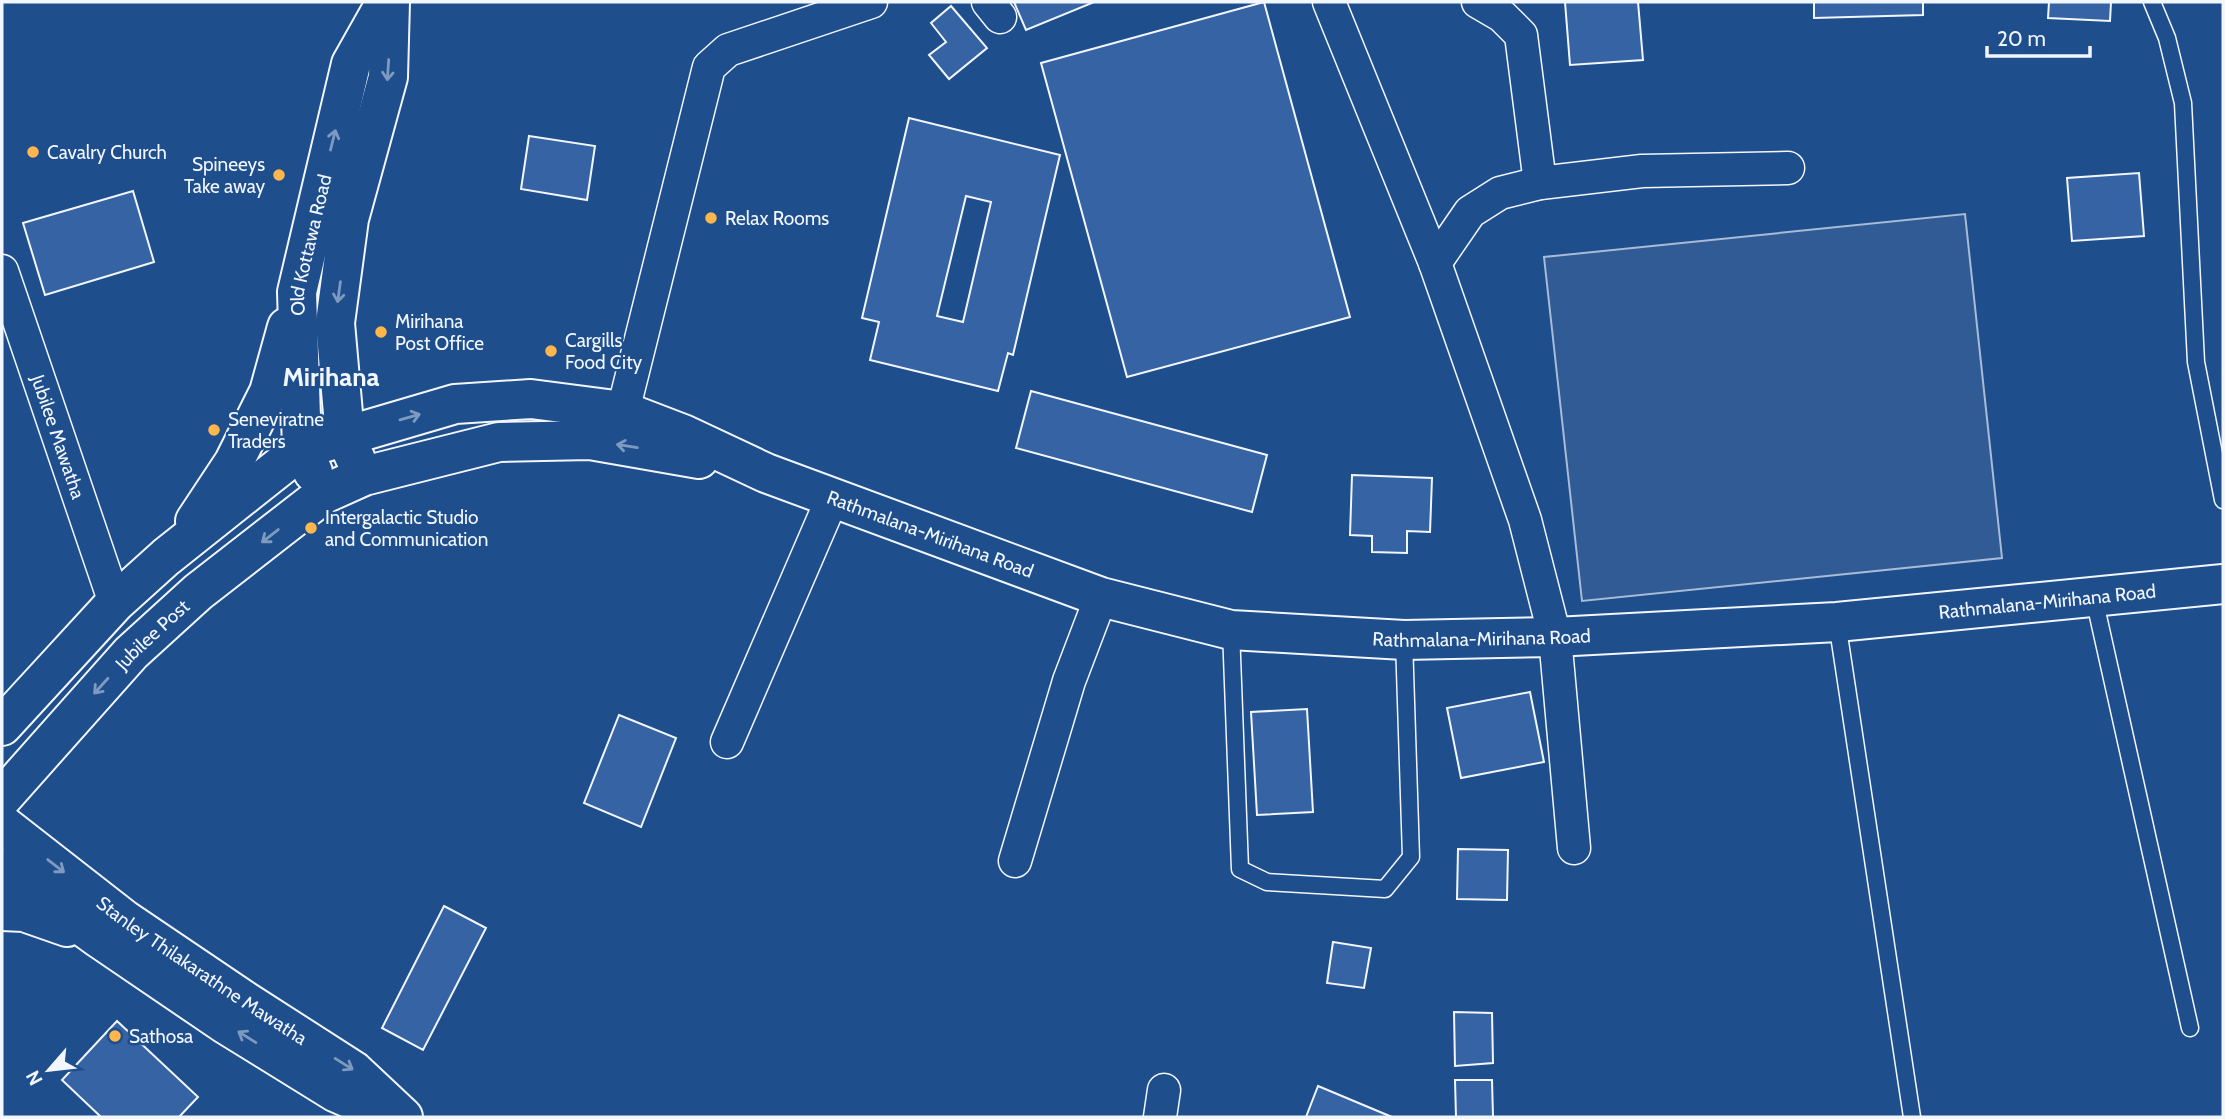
<svg xmlns="http://www.w3.org/2000/svg" width="2225" height="1119" font-family="Cabin,sans-serif">
<style>
.built{fill:#305b95;stroke:#a8bbd7;stroke-width:2}
.building{fill:#3563a3;stroke:#f2f6ff;stroke-width:2;fill-rule:evenodd}
.lines{fill:none;stroke-linecap:round;stroke-linejoin:round}
.lane-casing{stroke:#f2f6ff;stroke-width:19}
.street-casing{stroke:#f2f6ff;stroke-width:35}
.primary-casing{stroke:#f2f6ff;stroke-width:42}
.lane{stroke:#1f4e8c;stroke-width:16}
.street{stroke:#1f4e8c;stroke-width:32}
.primary{stroke:#1f4e8c;stroke-width:38}
.oneway{stroke:#7e9ac0}
.poi-dot{fill:#ffb74d;stroke:#1f4e8c;stroke-width:2.5}
.labels{text-anchor:middle;stroke-width:5;stroke-linejoin:round;paint-order:stroke}
.poi-label{font-size:19px;fill:#f2f6ff;stroke:#1f4e8c;text-anchor:start}
.street-label{font-size:19px;fill:#f2f6ff;stroke:#1f4e8c}
.district-label{font-size:26px;font-weight:bold;fill:#f2f6ff;stroke:#1f4e8c}
</style>
<rect width="100%" height="100%" fill="#1f4e8c"/>
<!-- built -->
<path class="built" d="M1965,214l37,344 -420,43 -38,-344z"/>
<!-- building -->
<path class="building" d="M1014,2h77l1,1 -66,27z
M1264,2l86,315 -223,60 -86,-314z
M1565,2h73l5,58 -73,5z
M1814,2h109v13l-109,3z
M2049,2h62l-1,19 -62,-3z
M951,6l36,42 -38,31 -20,-24 17,-13 -15,-19z
M909,118l151,37 -47,200 -5,-2 -10,38 -128,-31 9,-38 -17,-4zM966,196l25,6 -28,120 -26,-6z
M529,136l66,10 -8,54 -66,-11z
M2139,173l5,63 -72,5 -5,-63z
M133,191l21,71 -109,33 -22,-72z
M1031,391l236,64 -15,57 -236,-64z
M1352,475l80,3 -2,54 -23,-1v22l-35,-1v-16l-22,-1z
M1530,692l14,70 -83,16 -14,-70z
M1307,709l6,103 -56,3 -6,-103z
M619,715l57,23 -35,89 -57,-24z
M1458,849l50,1 -1,50 -50,-1z
M444,906l42,22 -63,122 -41,-22z
M1333,942l38,6 -7,40 -37,-5z
M1454,1012l38,1 1,50 -38,3z
M117,1021l81,76 -19,20h-78l-39,-37z
M1455,1080h37l1,37h-37z
M1318,1086l74,31h-86z"/>
<g class="lines">
<defs>
<path id="lane" d="M2152,2l15,36 16,65 13,259 27,138
M2094,598l96,430
M1837,622l75,495
M1231,630l9,239 27,13 118,7 26,-32 -7,-217"/>
<g id="street">
<path d="M988,2l12,15"/>
<path d="M1329,2l106,261 90,257 30,117 19,211"/>
<path d="M1478,2l24,14 19,19 19,148"/>
<path d="M1435,263l35,-51 30,-19 40,-10 102,-12 146,-3"/>
<path id="s1" d="M2,271l113,332"/>
<path d="M623,411l86,-344 19,-17 143,-48"/>
<path d="M727,742l105,-243"/>
<path d="M1015,861l54,-180 32,-84"/>
<path d="M1160,1117l4,-27"/>
</g>
<g id="primary">
<path d="M356,460l-11,-24 -10,-113 14,-104 39,-142 2,-75"/>
<path id="s2" d="M313,472l-11,-23 -5,-157 54,-228 35,-62"/>
<path d="M195,521l39,-59 35,-70 18,-65"/>
<path id="s3" d="M2,726l113,-123 51,-46 136,-108 153,-45 76,-5 92,12 60,23 83,39 335,124 130,33 173,10 151,-3 282,-15 386,-38"/>
<path id="s4" d="M2,798l129,-145 67,-61 126,-98 40,-18 135,-34 91,-2 109,19"/>
<path id="s5" d="M2,824l123,96 117,79 112,72 49,46"/>
<path d="M2,868l98,71 125,85 110,68 52,23"/>
<path d="M2,911l22,1 43,15"/>
</g>
</defs>
<!-- lane casing -->
<use href="#lane" class="lane-casing"/>
<!-- street casing -->
<use href="#street" class="street-casing"/>
<!-- primary casing -->
<use href="#primary" class="primary-casing"/>
<!-- lane -->
<use href="#lane" class="lane"/>
<!-- street -->
<use href="#street" class="street"/>
<!-- primary -->
<use href="#primary" class="primary"/>
</g>
<!-- one-way arrows -->
<defs><path id="oneway-shaft" d="M-6 0H5M1.5-3L5.5 0L1.5 3" fill="none" stroke-width="1.6" stroke-linecap="round" stroke-linejoin="round" transform="scale(1.75)"/></defs>
<g class="oneway">
<use href="#oneway-shaft" transform="translate(388 70) rotate(94)"/>
<use href="#oneway-shaft" transform="translate(333 140) rotate(-76)"/>
<use href="#oneway-shaft" transform="translate(339 292) rotate(98)"/>
<use href="#oneway-shaft" transform="translate(410 417) rotate(-16)"/>
<use href="#oneway-shaft" transform="translate(627 446) rotate(-171)"/>
<use href="#oneway-shaft" transform="translate(270 536) rotate(142)"/>
<use href="#oneway-shaft" transform="translate(101 686) rotate(132)"/>
<use href="#oneway-shaft" transform="translate(56 866) rotate(38)"/>
<use href="#oneway-shaft" transform="translate(247 1037) rotate(-148)"/>
<use href="#oneway-shaft" transform="translate(344 1064) rotate(32)"/>
</g>
<!-- markers -->
<g class="poi-dot">
<circle cx="33" cy="152" r="7"/>
<circle cx="279" cy="175" r="7"/>
<circle cx="711" cy="218" r="7"/>
<circle cx="381" cy="332" r="7"/>
<circle cx="551" cy="351" r="7"/>
<circle cx="214" cy="430" r="7"/>
<circle cx="311" cy="528" r="7"/>
<circle cx="115" cy="1036" r="7"/>
</g>
<g class="labels">
<!-- poi labels -->
<g class="poi-label">
<text x="47" y="159">Cavalry Church</text>
<text x="265" y="171" text-anchor="end">Spineeys<tspan x="265" dy="22">Take away</tspan></text>
<text x="725" y="225">Relax Rooms</text>
<text x="395" y="328">Mirihana<tspan x="395" dy="22">Post Office</tspan></text>
<text x="565" y="347">Cargills<tspan x="565" dy="22">Food City</tspan></text>
<text x="228" y="426">Seneviratne<tspan x="228" dy="22">Traders</tspan></text>
<text x="325" y="524">Intergalactic Studio<tspan x="325" dy="22">and Communication</tspan></text>
<text x="129" y="1043">Sathosa</text>
</g>
<!-- street labels -->
<g class="street-label">
<text dy="7" stroke="none"><textPath href="#s2" startOffset="231">Old Kottawa Road</textPath></text>
<text dy="7" stroke="none"><textPath href="#s1" startOffset="175">Jubilee Mawatha</textPath></text>
<text dy="7" stroke="none"><textPath href="#s3" startOffset="1069">Rathmalana-Mirihana Road</textPath></text>
<text dy="7" stroke="none"><textPath href="#s3" startOffset="2203">Rathmalana-Mirihana Road</textPath></text>
<text dy="7" stroke="none"><textPath href="#s4" startOffset="222">Jubilee Post</textPath></text>
<text dy="7" stroke="none"><textPath href="#s3" startOffset="1636">Rathmalana-Mirihana Road</textPath></text>
<text dy="7" stroke="none"><textPath href="#s5" startOffset="248">Stanley Thilakarathne Mawatha</textPath></text>
</g>
<!-- district labels -->
<g class="district-label">
<text x="331" y="386">Mirihana</text>
</g>
</g>
<!-- border -->
<rect width="2225" height="1119" fill="none" stroke="#f2f6ff" stroke-width="7"/>
<!-- north arrow -->
<g transform="translate(49 1070) rotate(242)" stroke="#1f4e8c" stroke-width="5" paint-order="stroke">
<path d="M0-5L12 26L0 18L-12 26Z" fill="#f2f6ff"/>
<text y="-10" font-size="19" font-weight="bold" text-anchor="middle" fill="#f2f6ff">N</text>
</g>
<!-- scale -->
<path d="M1987 46v10h103v-10" fill="none" stroke="#f2f6ff" stroke-width="3.5"/>
<text x="1997" y="46" font-size="21" fill="#f2f6ff" stroke="#1f4e8c" stroke-width="5" paint-order="stroke">20 m</text>
</svg>
